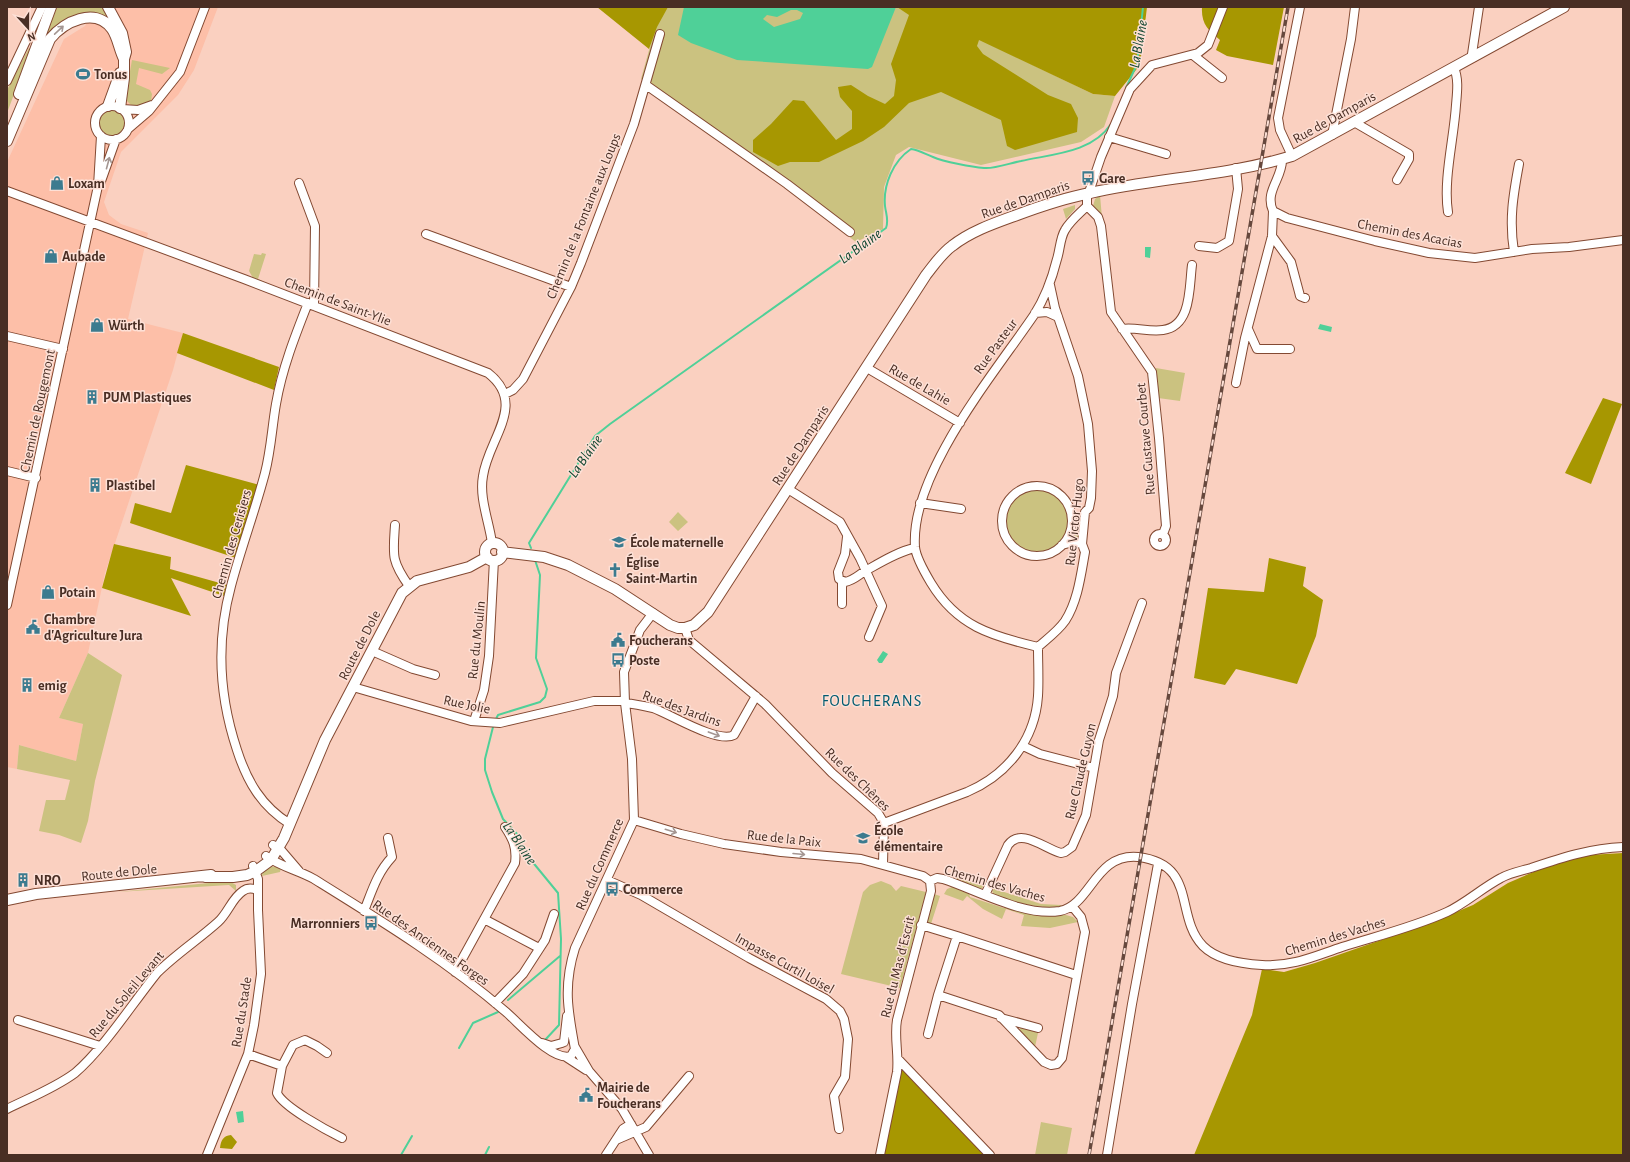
<svg xmlns="http://www.w3.org/2000/svg" width="1630" height="1162" font-family="'Alegreya Sans',sans-serif">
<style>
.built{fill:#fdbfa8}
.green{fill:#cbc280}
.forest{fill:#a79701}
.water{fill:#4fd098;fill-rule:evenodd}
.lines{fill:none;stroke-linecap:round;stroke-linejoin:round}
.stream{stroke:#4fd098;stroke-width:2}
.minor-casing{stroke:#834932;stroke-width:10}
.major-casing{stroke:#834932;stroke-width:12}
.minor{stroke:#fff;stroke-width:8}
.major{stroke:#fff;stroke-width:10}
.rail-casing{stroke:#66483d;stroke-width:3.5}
.rail{stroke:#fde0d6;stroke-width:2;stroke-dasharray:6;stroke-linecap:butt}
.oneway{stroke:#a49692}
.labels{text-anchor:middle;stroke-width:3;stroke-linejoin:round;paint-order:stroke}
.poi-label{font-size:14px;font-weight:bold;fill:#492e24;stroke:#fde0d6;text-anchor:start}
.street-label{font-size:14px;fill:#492e24;stroke:#fde0d6}
.water-label{font-size:15px;font-style:italic;fill:#0f452f;stroke:#fde0d6}
.quarter-label{font-size:16px;letter-spacing:1px;fill:#005b70;stroke:#fde0d6}
</style>
<rect width="100%" height="100%" fill="#fad0c0"/>
<!-- built -->
<path class="built" d="M96,7h122l-24,63 -16,25 -57,57 -17,50 5,13 12,9 27,9 -20,86 55,14 -10,37 -68,203 -17,80 -29,65 24,6 -7,37 -57,-16 -2,24 -10,-2v-605l57,-123 21,-13z"/>
<!-- green -->
<path class="green" d="M57,7h48l5,13 -17,-4 -47,20z
M661,7h352l-24,37 104,50 22,2 -11,31 -23,15 -100,23 -72,-18 -13,8 -12,32 -1,42 -27,13 -215,-163z
M29,48l2,1 -24,64v-23z
M132,60l38,8 -8,6 -23,-6 -3,16 14,6 2,4 -1,8 -6,3 -12,2 -8,-8z
M99 123a13 13 0 1 1 26 0a13 13 0 1 1-26 0Z
M1100,195l2,23 -9,-12 2,-7z
M1075,205v4l-9,10 -3,-10z
M262,253l4,1 -8,25 41,18 -46,-19 -4,-7 5,-17 7,1z
M1156,368l29,5 -5,28 -22,-3z
M1005 521a32 32 0 1 1 64 0a32 32 0 1 1-64 0Z
M678,512l10,10 -10,9 -9,-9z
M1080,515l2,1 -3,21 -3,2 -3,-5 1,-16z
M88,653l34,22 -27,106 -7,40 -7,22 -22,-8 -20,-4 7,-31h19l5,-20 -53,-11 2,-24 57,16 7,-37 -24,-6z
M270,866l11,2 -1,4 -18,4 1,-6z
M952,872l33,13 -5,5 -24,-10v-2l-5,-2z
M229,881l7,4v6l-7,-6 -112,7z
M881,881l10,4 5,6 5,-5 25,6 -26,96 -59,-14 22,-82 7,-7z
M952,887l17,6 1,4 34,11 3,-1 33,8h26l7,2 5,5 -28,6 -29,-2 3,-11 -18,-6 -4,10 -19,-10 -16,-13 -4,5 -19,-7 3,-5z
M992,888l49,16 20,1 1,2c-25,2 -46,-5 -69,-12z
M934,894l6,2 -9,28 -4,-2z
M1021,1027l17,6 -3,14 -16,-17z
M1041,1122l31,6 -5,27h-32z"/>
<!-- forest -->
<path class="forest" d="M597,7h71l-11,20 -8,22z
M897,7h250l-7,58 -25,31 -22,-2 -114,-54 -2,6 6,8 65,41 23,9 7,14 -1,14 -62,18 -8,-4 -6,-26 -60,-28 -32,11 -25,24 -21,14 -44,21h-29l-12,4 -25,-14v-12l18,-16 22,-24 11,1 32,39 16,-11v-18l-12,-14 -2,-10 13,-2 17,11 17,8 9,-8 2,-16 -5,-16 18,-49z
M1202,7h82l-11,58 -46,-9 -11,-6 4,-10c-12,-10 -19,-16 -18,-33z
M183,333l96,34 -5,23 -97,-37z
M1603,398l19,6 -31,80 -26,-11z
M186,465l74,20 -24,73 -106,-35 5,-20 36,10z
M114,544l57,13 -1,12 57,16 -3,11 -53,-18 20,38 -89,-28z
M1269,558l37,9 -3,19 20,14 -7,36 -19,48 -61,-15 -11,16 -31,-7 14,-90 56,4z
M1623,853v302h-429l58,-140 10,-46 22,3 31,-9 115,-40 43,-18 35,-22 37,-16 44,-12z
M902,1068l85,87h-104z
M231,1135l6,7 -5,7 -12,-1c1,-8 3,-12 11,-13z"/>
<!-- water -->
<path class="water" d="M684,7h212l-24,60 -4,2 -131,-9 -46,-17 -13,-8zM791,10h6l6,3 -3,6 -26,8 -11,-8 4,-4 10,2z
M1145,247h6l-1,11 -5,-1z
M1320,324l12,3 -1,5 -13,-3z
M883,651l5,3 -6,9h-3l-2,-3z
M243,1111l1,11 -6,1 -2,-11z"/>
<g class="lines">
<!-- stream -->
<path class="stream" d="M1126,88l11,-24 6,-57
M531,548l-2,-5 66,-107 15,-12 276,-196c3,-8 0,-14 -1,-22 -2,-21 8,-45 26,-57 8,1 14,5 22,8 11,5 40,10 51,11 11,1 26,-5 37,-7 31,-7 71,-8 90,-37
M496,719l2,-4 42,-13 5,-5 2,-8 -11,-31 4,-83 -5,-15
M493,727l-8,32v11l7,22 11,27 15,16 8,19 32,39 3,46 -2,86 -14,15
M508,1000l52,-44
M459,1048l14,-25 25,-11
M401,1155l11,-19
M485,1155l4,-8"/>
<defs>
<path id="minor" d="M1193,55l29,23
M1474,57l-2,-3 7,-47
M7,81l35,-74
M646,85l141,99 63,48
M95 123a17 17 0 1 1 34 0a17 17 0 1 1-34 0Z
M122,109l16,1 14,-5
M1354,122l55,32v5l-12,21
M128,129l21,-18 31,-39 25,-65
M1332,135l19,-96 4,-32
M1109,137l57,17
M1292,156l-12,-26 -2,-12 22,-111
M1282,159c1,19 -18,32 -9,52l14,7 88,23 54,12 46,5 57,-9 37,-2 54,-7
M299,183l16,43 -1,80
M100,184l16,-45
M7,191l237,88 244,94c40,31 0,66 -5,103 -4,22 6,45 9,67
M1448,212c-5,-32 6,-74 8,-107 1,-12 3,-26 -2,-37
M426,234l145,53
M1272,236l19,26 8,30 1,4 5,2
M1199,246l18,2 12,-7 9,-52 -2,-21
M1514,252c-5,-32 -1,-56 5,-88
M1035,313l12,-1 11,5
M1122,329c13,-2 27,3 41,1 29,-4 26,-43 29,-65
M1248,329l9,20h33
M7,336l56,13
M867,368l93,55
M1236,383l9,-45 27,-102 1,-25
M505,394l8,-4 10,-11 48,-92 10,-24 53,-139 26,-90
M7,471l29,7
M1002 521a35 35 0 1 1 70 0a35 35 0 1 1-70 0Z
M788,489l52,33 20,36 22,48 -13,31
M920,503l41,6
M395,525c-2,30 -4,36 14,61
M1154 540a6 6 0 1 1 12 0a6 6 0 1 1-12 0Z
M1163,534l3,-8 -7,-88 -7,-66 -41,-60 -10,-86 -3,-9 -11,-11v-8l14,-41 29,-68 22,-24 46,-12 10,-8 15,-38
M847,537l-2,17 -7,18 1,7 6,3c10,-2 14,-8 22,-12 14,-8 32,-19 48,-22
M1062,545l11,-3 9,2
M842,604v-23
M7,605l91,-419 3,-50
M685,628l4,12 76,64 67,69 46,40 6,10 83,-31c40,-17 68,-52 71,-96 1,-16 0,-33 0,-49 9,-8 20,-16 27,-26 13,-20 16,-47 20,-69l-3,-8 3,-32 4,-4 2,-10 1,-27 -4,-47 -10,-48 -23,-68 -5,-23
M1038,647c-47,-11 -81,-21 -107,-64 -6,-10 -15,-25 -16,-36 -5,-73 79,-173 119,-232 11,-17 18,-36 23,-56 3,-9 3,-21 8,-29 5,-9 14,-16 22,-24
M372,651l41,18 22,6
M353,687l118,34 29,2 94,-22h31
M625,703c9,1 19,3 28,5 17,6 65,36 81,27l22,-39
M474,721l10,-31 5,-34 5,-96
M1023,746l17,8 54,14
M634,820l47,14 43,10 57,8 80,7 62,17 7,5
M290,824c-29,-18 -43,-43 -53,-74 -18,-54 -21,-109 -6,-164 10,-38 24,-75 34,-113 6,-23 7,-46 11,-69 6,-35 19,-68 32,-101
M273,845l8,5 18,21
M266,856c15,11 32,14 48,23 66,41 133,82 192,133 14,12 47,50 65,44l4,-7c-7,-38 -12,-63 0,-101l59,-128 -2,-61 -7,-56 -1,-31 16,-42 13,-17
M883,864l1,-41
M607,880l34,15 108,63 77,41 14,12 4,8 4,20 -3,38 -11,19 5,33
M930,881l7,-3 6,1c34,11 81,38 117,32 31,-6 35,-58 78,-54 60,7 36,59 65,89 14,14 40,18 59,19 30,2 53,-9 80,-18 35,-11 72,-20 105,-35 19,-9 35,-24 54,-34 9,-5 20,-7 30,-10 30,-10 60,-20 92,-21
M985,895l23,-50c13,-18 37,4 53,8l4,-1 7,-5 14,-32 13,-75 14,-44 3,-23 26,-70
M1072,906l9,11 4,15 -23,126 -5,6 -6,1 -7,-3 -45,-47 -61,-20 19,-59 119,39
M364,911c8,-20 13,-38 28,-54l-4,-19
M484,919l55,29
M921,925l36,11
M455,972l60,-109c2,-15 -2,-24 -10,-36
M495,1003l28,-29 22,-34 9,-26
M1001,1018l37,10
M18,1020l82,26
M928,1034l10,-39
M564,1042l3,-26
M542,1043l9,3 11,-3
M575,1047l14,24 33,38 27,46
M327,1053l-10,-7 -12,-6 -12,5 -11,21 -5,27c6,14 51,38 65,45
M248,1054l34,12
M566,1057l20,13
M898,1059l92,96
M7,1109c22,-11 48,-21 68,-36 29,-25 57,-69 82,-100 19,-19 41,-33 61,-51 10,-9 14,-24 25,-31 4,-3 9,-3 14,-1
M616,1140l30,-13 43,-51
M207,1155l41,-101 6,-29 7,-51 -3,-64v-31l-5,-13
M606,1155l17,-26 8,-5
M880,1155l17,-83c2,-18 -3,-35 0,-52l34,-129 -1,-10
M1107,1155l25,-151 26,-140"/>
<path id="major" d="M108,7l14,26 4,19 -2,7v19l-4,30
M19,94l32,-87
M108,106l12,-33
M7,141l43,-102c14,-17 45,-33 62,-10 6,9 7,20 12,30
M485 552a9 9 0 1 1 18 0a9 9 0 1 1-18 0Z
M502,552l42,5 24,8 47,24 55,36 8,3h7l9,-3 14,-13 218,-337c8,-10 15,-21 26,-29 19,-15 43,-23 65,-31 24,-9 48,-17 73,-22 66,-15 137,-17 202,-37l272,-149
M205,877h28l14,-2 9,-4 15,-11 13,-22 41,-98 77,-147 15,-12 52,-14 18,-10
M7,900l29,-6 175,-19"/>
</defs>
<!-- minor casing -->
<use href="#minor" class="minor-casing"/>
<!-- major casing -->
<use href="#major" class="major-casing"/>
<!-- minor -->
<use href="#minor" class="minor"/>
<!-- major -->
<use href="#major" class="major"/>
<defs>
<path id="rail" d="M1089,1155l199,-1148"/>
</defs>
<!-- rail casing -->
<use href="#rail" class="rail-casing"/>
<!-- rail -->
<use href="#rail" class="rail"/>
</g>
<!-- one-way arrows -->
<defs><path id="oneway-shaft" d="M-6 0H5M1.5-3L5.5 0L1.5 3" fill="none" stroke-width="1.6" stroke-linecap="round" stroke-linejoin="round"/></defs>
<g class="oneway">
<use href="#oneway-shaft" transform="translate(59 30) rotate(-43)"/>
<use href="#oneway-shaft" transform="translate(108 163) rotate(-75)"/>
<use href="#oneway-shaft" transform="translate(714 734) rotate(20)"/>
<use href="#oneway-shaft" transform="translate(671 831) rotate(17)"/>
<use href="#oneway-shaft" transform="translate(799 854) rotate(5)"/>
</g>
<!-- icons -->
<defs>
<symbol id="stadium-bare" viewBox="-9 -9 18 18"><path d="M0-5a6.5 5 0 1 0 0 10a6.5 5 0 1 0 0-10ZM-3.5-1.8h7v3.6h-7Z" fill="#3c7b8f" stroke="#fde0d6" stroke-width="2.5" paint-order="stroke"/></symbol>
<symbol id="bus-bare" viewBox="-9 -9 18 18"><path d="M-5-6H5V4H4V6H2V4H-2V6H-4V4H-5ZM-3.5-4V0h7V-4ZM-3.5 1.2v1.5H-2V1.2ZM2 1.2v1.5H3.5V1.2Z" fill="#3c7b8f" stroke="#fde0d6" stroke-width="2.5" paint-order="stroke"/></symbol>
<symbol id="shop-bare" viewBox="-9 -9 18 18"><path d="M-5-2.5h2.3a2.7 3.5 0 0 1 5.4 0H5L5.5 6h-11ZM-1.5-2.5h3a1.5 2.3 0 0 0-3 0Z" fill="#3c7b8f" stroke="#fde0d6" stroke-width="2.5" paint-order="stroke"/></symbol>
<symbol id="building-bare" viewBox="-9 -9 18 18"><path d="M-4-6H4V6H1V3H-1V6H-4ZM-2.5-4.3h1.7v1.8h-1.7ZM.8-4.3h1.7v1.8H.8ZM-2.5-1h1.7V.8h-1.7ZM.8-1h1.7V.8H.8Z" fill="#3c7b8f" stroke="#fde0d6" stroke-width="2.5" paint-order="stroke"/></symbol>
<symbol id="school-bare" viewBox="-9 -9 18 18"><path d="M0-5L7-2L0 1L-7-2ZM-4 1L0 2.5L4 1V4Q0 6-4 4Z" fill="#3c7b8f" stroke="#fde0d6" stroke-width="2.5" paint-order="stroke"/></symbol>
<symbol id="church-bare" viewBox="-9 -9 18 18"><path d="M-1.2-6h2.4v3.5h3.3v2.4h-3.3V6h-2.4V-.1h-3.3v-2.4h3.3Z" fill="#3c7b8f" stroke="#fde0d6" stroke-width="2.5" paint-order="stroke"/></symbol>
<symbol id="civic-bare" viewBox="-9 -9 18 18"><path d="M-.6-6.5H3V-4.5H.6V-3L4-1V1h2V6H-6V1h2V-1L-.6-3ZM-1.2 2.5V6h2.4V2.5Z" fill="#3c7b8f" stroke="#fde0d6" stroke-width="2.5" paint-order="stroke"/></symbol>
</defs>
<g fill-rule="evenodd">
<use href="#stadium-bare" x="73" y="64" width="20" height="20"/>
<use href="#bus-bare" x="1078" y="168" width="20" height="20"/>
<use href="#shop-bare" x="47" y="173" width="20" height="20"/>
<use href="#shop-bare" x="41" y="246" width="20" height="20"/>
<use href="#shop-bare" x="87" y="315" width="20" height="20"/>
<use href="#building-bare" x="82" y="387" width="20" height="20"/>
<use href="#building-bare" x="85" y="475" width="20" height="20"/>
<use href="#school-bare" x="609" y="532" width="20" height="20"/>
<use href="#church-bare" x="605" y="560" width="20" height="20"/>
<use href="#shop-bare" x="38" y="582" width="20" height="20"/>
<use href="#civic-bare" x="23" y="617" width="20" height="20"/>
<use href="#civic-bare" x="608" y="630" width="20" height="20"/>
<use href="#bus-bare" x="608" y="650" width="20" height="20"/>
<use href="#building-bare" x="17" y="675" width="20" height="20"/>
<use href="#school-bare" x="853" y="828" width="20" height="20"/>
<use href="#building-bare" x="13" y="870" width="20" height="20"/>
<use href="#bus-bare" x="602" y="879" width="20" height="20"/>
<use href="#bus-bare" x="361" y="913" width="20" height="20"/>
<use href="#civic-bare" x="576" y="1085" width="20" height="20"/>
</g>
<g class="labels">
<!-- poi labels -->
<g class="poi-label">
<text x="94" y="79">Tonus</text>
<text x="1099" y="183">Gare</text>
<text x="68" y="188">Loxam</text>
<text x="62" y="261">Aubade</text>
<text x="108" y="330">Würth</text>
<text x="103" y="402">PUM Plastiques</text>
<text x="106" y="490">Plastibel</text>
<text x="630" y="547">École maternelle</text>
<text x="626" y="567">Église<tspan x="626" dy="16">Saint-Martin</tspan></text>
<text x="59" y="597">Potain</text>
<text x="44" y="624">Chambre<tspan x="44" dy="16">d'Agriculture Jura</tspan></text>
<text x="629" y="645">Foucherans</text>
<text x="629" y="665">Poste</text>
<text x="38" y="690">emig</text>
<text x="874" y="835">École<tspan x="874" dy="16">élémentaire</tspan></text>
<text x="34" y="885">NRO</text>
<text x="623" y="894">Commerce</text>
<text x="360" y="928" text-anchor="end">Marronniers</text>
<text x="597" y="1092">Mairie de<tspan x="597" dy="16">Foucherans</tspan></text>
</g>
<!-- street labels -->
<g class="street-label">
<text transform="translate(1334 117) rotate(-29)" y="5">Rue de Damparis</text>
<text transform="translate(1025 199) rotate(-19)" y="5">Rue de Damparis</text>
<text transform="translate(583 216) rotate(-68)" y="5">Chemin de la Fontaine aux Loups</text>
<text transform="translate(1410 233) rotate(11)" y="5">Chemin des Acacias</text>
<text transform="translate(338 301) rotate(21)" y="5">Chemin de Saint-Ylie</text>
<text transform="translate(995 346) rotate(-54)" y="5">Rue Pasteur</text>
<text transform="translate(920 384) rotate(30)" y="5">Rue de Lahie</text>
<text transform="translate(37 411) rotate(-78)" y="5">Chemin de Rougemont</text>
<text transform="translate(1145 439) rotate(-95)" y="5">Rue Gustave Courbet</text>
<text transform="translate(800 445) rotate(-57)" y="5">Rue de Damparis</text>
<text transform="translate(1074 522) rotate(-84)" y="5">Rue Victor Hugo</text>
<text transform="translate(231 544) rotate(-74)" y="5">Chemin des Cerisiers</text>
<text transform="translate(476 640) rotate(-84)" y="5">Rue du Moulin</text>
<text transform="translate(359 645) rotate(-63)" y="5">Route de Dole</text>
<text transform="translate(467 704) rotate(12)" y="5">Rue Jolie</text>
<text transform="translate(682 708) rotate(20)" y="5">Rue des Jardins</text>
<text transform="translate(1080 771) rotate(-77)" y="5">Rue Claude Guyon</text>
<text transform="translate(858 779) rotate(44)" y="5">Rue des Chênes</text>
<text transform="translate(784 838) rotate(6)" y="5">Rue de la Paix</text>
<text transform="translate(599 864) rotate(-66)" y="5">Rue du Commerce</text>
<text transform="translate(119 872) rotate(-6)" y="5">Route de Dole</text>
<text transform="translate(995 883) rotate(16)" y="5">Chemin des Vaches</text>
<text transform="translate(1335 936) rotate(-17)" y="5">Chemin des Vaches</text>
<text transform="translate(431 942) rotate(35)" y="5">Rue des Anciennes Forges</text>
<text transform="translate(785 963) rotate(29)" y="5">Impasse Curtil Loisel</text>
<text transform="translate(897 967) rotate(-76)" y="5">Rue du Mas d'Escrit</text>
<text transform="translate(126 994) rotate(-50)" y="5">Rue du Soleil Levant</text>
<text transform="translate(241 1012) rotate(-81)" y="5">Rue du Stade</text>
</g>
<!-- water labels -->
<g class="water-label">
<text transform="translate(1138 44) rotate(-80)" y="5">La Blaine</text>
<text transform="translate(860 246) rotate(-36)" y="5">La Blaine</text>
<text transform="translate(585 456) rotate(-55)" y="5">La Blaine</text>
<text transform="translate(520 843) rotate(56)" y="5">La Blaine</text>
</g>
<!-- quarter labels -->
<g class="quarter-label">
<text x="872" y="706">FOUCHERANS</text>
</g>
</g>
<!-- border -->
<rect width="1630" height="1162" fill="none" stroke="#492e24" stroke-width="16"/>
<!-- north arrow -->
<g transform="translate(28 28) rotate(159)" stroke="#fde0d6" stroke-width="3" paint-order="stroke">
<path d="M0-3L7 15L0 10L-7 15Z" fill="#492e24"/>
<text y="-6" font-size="11" font-weight="bold" text-anchor="middle" fill="#492e24">N</text>
</g>
</svg>
